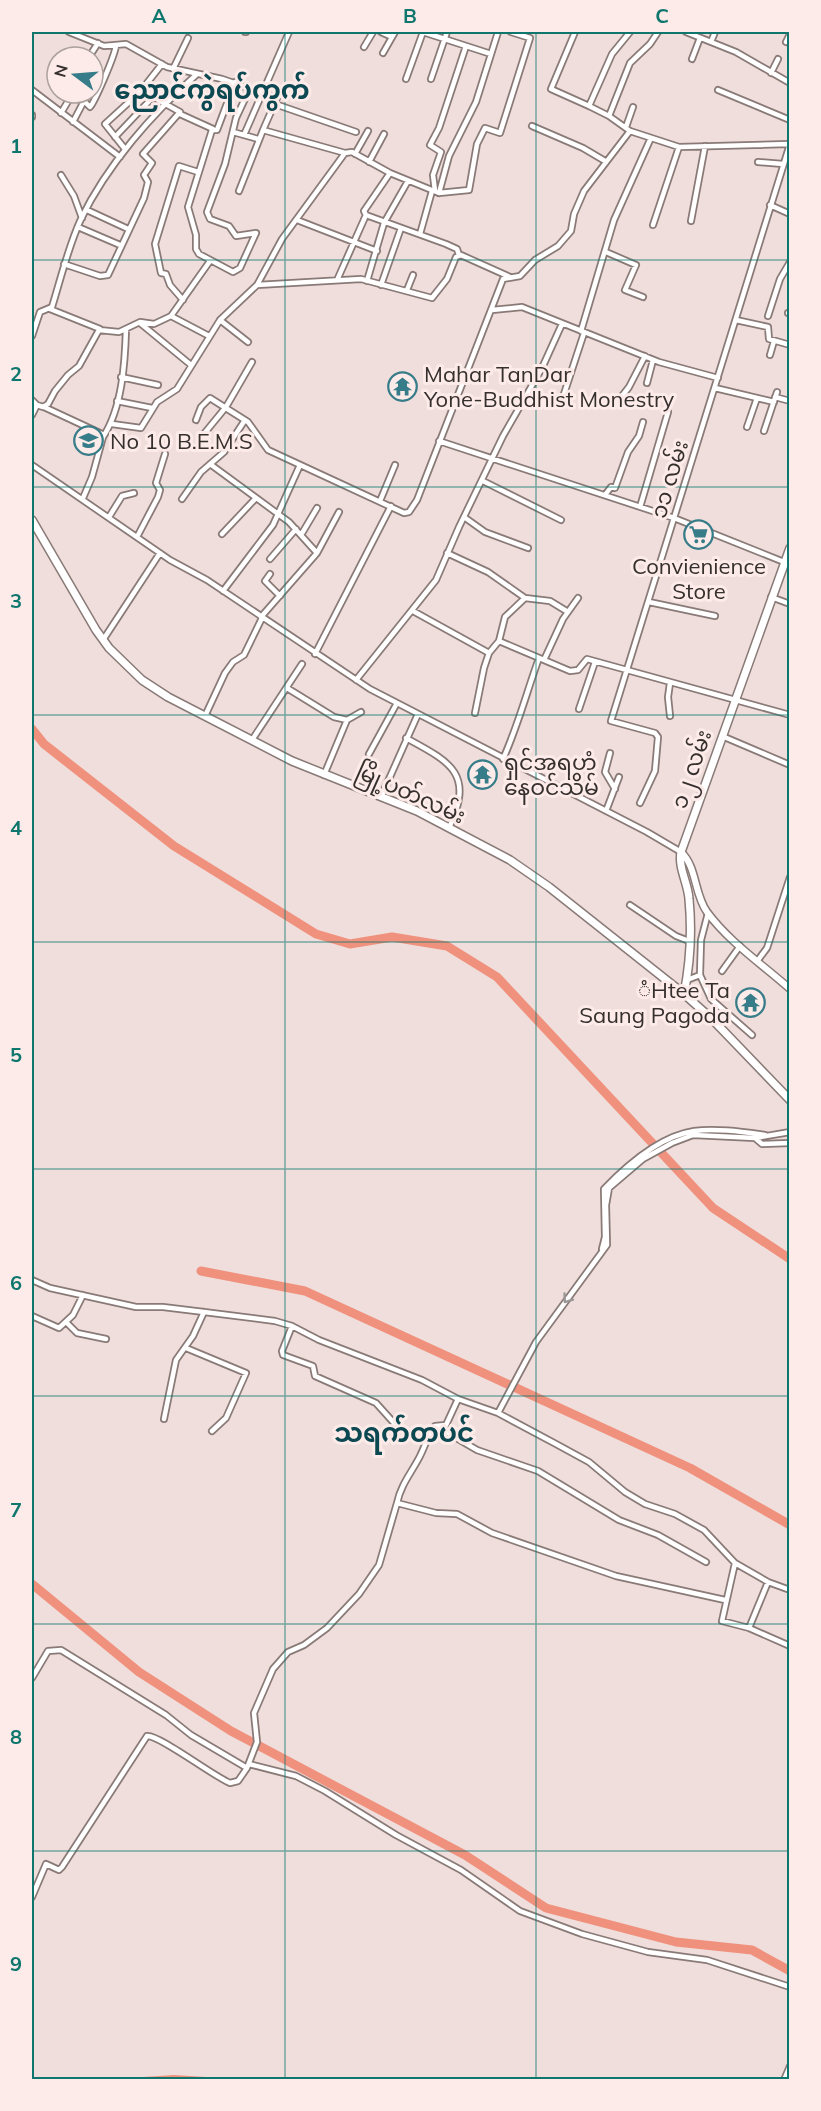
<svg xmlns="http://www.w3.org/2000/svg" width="821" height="2111" font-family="Mulish,'Noto Sans Myanmar',sans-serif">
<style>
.water{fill:#f0917e}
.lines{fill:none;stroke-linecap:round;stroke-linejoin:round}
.river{stroke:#f0917e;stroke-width:9}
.minor-casing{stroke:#897a77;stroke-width:8}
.tertiary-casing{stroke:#897a77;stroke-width:9}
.secondary-casing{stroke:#897a77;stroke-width:10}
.minor{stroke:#fff;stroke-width:4.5}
.tertiary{stroke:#fff;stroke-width:6}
.secondary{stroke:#fff;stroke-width:7}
.oneway{stroke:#9a9796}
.grid{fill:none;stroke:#0f766e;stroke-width:1.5;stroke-opacity:0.55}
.labels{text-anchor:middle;stroke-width:6;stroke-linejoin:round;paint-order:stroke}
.poi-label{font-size:22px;fill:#352f2d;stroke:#fcebe8;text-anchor:start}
.street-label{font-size:22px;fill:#352f2d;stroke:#fcebe8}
.quarter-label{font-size:26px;font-weight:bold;fill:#0b4852;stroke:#fcebe8}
.neatline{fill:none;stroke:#0f766e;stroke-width:2}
.grid-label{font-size:20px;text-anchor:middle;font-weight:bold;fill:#0f766e}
</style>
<rect width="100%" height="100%" fill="#efdedb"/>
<!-- water -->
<path class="water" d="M174,2075l64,4h-125z"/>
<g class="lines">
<!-- river -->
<path class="river" d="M32,729l12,15 130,102 142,88 34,10 42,-7 55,9 50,31 216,231 77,51
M201,1271l104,20 385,177 100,57
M32,1584l107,88 92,59 234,124 81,53 130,34 76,8 38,21"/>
<defs>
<path id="minor" d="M69,32l35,14 22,-2 41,23 55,12 55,19 -14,32
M245,32h1
M381,32l11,5
M575,32l-24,57 38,17 23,-52 18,-22
M686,32l50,20 54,31
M711,42l4,-10
M786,42l4,-8
M364,47l9,-15
M383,53l12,-21
M89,57l9,-14
M692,59l8,-21
M173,69l15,-31
M771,73l7,-14
M406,79l17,-47 68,22
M431,79l16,-47
M235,82l-18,48h-5l-24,77 8,28v14l3,5 34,18 7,-4 16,-35 -20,3 -7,-10 -19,-7 -3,-7 18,-48 11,-46 14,-30
M32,90l88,67
M718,90l72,30
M275,104l81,28
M589,106l20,10 21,-53 20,-19 8,-12
M61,113l12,-20
M180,114l33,15
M32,115v2
M609,116l21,15
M73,122l11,-21 6,6c4,-4 25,-51 26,-62
M532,126l51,22 22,13
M626,127l7,-20
M233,132l25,7
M244,135l45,-103
M125,149l-20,-25 35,-32 22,-28
M355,154l13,-23
M369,162l15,-28
M758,162l25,2
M61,175l13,21 8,22
M239,191l24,-61 82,23
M435,191l-2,-16 8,-23 -11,-7 9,-17 27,-82
M439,193l30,-3 8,-46 8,-16 15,5 30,-95 -19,-6
M770,205l20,9
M87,210l41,19
M366,215l-2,-4 26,-38 49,20 10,-37 27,-54 22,-70
M297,220l80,31
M691,221l14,-75
M653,225l26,-78
M78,227l42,18
M420,234l12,-43
M606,252l30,13 -11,25 18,7
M64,264l36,12 8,-1 36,-77 4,-16 -4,-7 8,-12 -9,-9 37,-42 -27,-15 -38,40
M338,278l28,-63 80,29 11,5 2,6
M367,281l17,-58 24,-42
M257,285l25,-46 63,-86 7,-1 38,21
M381,285l20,-57
M407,290l6,-15
M183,300l-13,-15 -4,-11 -5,-1 -6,-29 24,-78 19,6
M50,309l50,20
M492,310l30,-3 137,55 59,16
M788,313h2
M171,316l38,20
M768,316l12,-37 10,-17
M220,320l28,22
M736,320l32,7 1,12 21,6
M140,323l51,42
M581,331l33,-111 36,-80
M32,336l8,-24 12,-5c9,-29 16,-60 29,-88 26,-54 71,-105 115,-144
M770,355l4,-14
M121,377l37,8
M647,383l6,-23
M715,388l59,14
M622,396l7,-9 16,-31
M563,397l21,-64
M775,397l15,4
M32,400l5,5 -5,10
M117,401l35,7
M37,405l6,2 5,-3 7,-13 13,-16 11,-9 20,-36 20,2 21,-10 14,2 17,-8 39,-55
M44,407l58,27 1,3 -11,40 -9,21
M196,420l5,-13 9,-9 38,24 20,28 136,63 5,-1 8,-12 86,-221 17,-3 15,-16 23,-14 13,-15 3,-17 10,-23 46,-60 49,16 110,-3
M112,424l29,4 16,-26 20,-13 43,-69 37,-35 104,-6 71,19 15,-19 9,-22 5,-2 49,22
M747,427l10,-29
M764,431l13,-39
M203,435l23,-28 26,-45
M103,437c19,-29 22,-73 23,-108
M439,441l235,77 110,44
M210,464l79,58 28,31
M32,465l138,95 37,20 163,109 277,143 34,20
M483,481l78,39
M605,495l6,-8 4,1 13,-36 11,-16 4,-14
M182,499l19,-27 23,-20 21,-32
M380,501l15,-36
M640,507l28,-95
M109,517l13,-21 12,-3
M464,517l21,15 43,16
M222,534l34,-36
M301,535l16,-27
M137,537l21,-40 2,-7 -4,-7 9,-29
M447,553l41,19 37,26
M270,559l26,-30
M270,574l-5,7 15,15
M223,591l50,-66 27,-60
M771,597l19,7
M649,602l66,14
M413,611l76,42
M261,617l56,-64 22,-41
M103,640l57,-87
M499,641l71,30 8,-1 9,-11 203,56
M315,654l76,-148
M544,660l19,-41 15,-21
M356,680l80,-100 23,-53 44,-91 39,-68 20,-44
M670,683l-2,14 2,19
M287,688l47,29 13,3 14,-8
M579,709l16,-47
M475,713l9,-45 5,-15 10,-12 6,-24 20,-19 25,3 18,11
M205,716l20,-43 8,-11 11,-7 18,-37
M722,736l68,29
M406,738c44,24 69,35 43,90
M252,740l50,-76
M610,753l-5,19 10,17
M369,754l28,-51
M503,759c15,-33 24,-68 36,-101
M324,775l23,-55
M381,797l37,-83
M640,803l15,-32 3,-34 -3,-4 -44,-12 179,-577
M606,811l13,-34
M630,905l46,31 13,5
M758,960l9,-12 23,-71
M722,971l18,-25
M700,975l11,24 41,36
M687,980l13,-5 1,-35 7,-27
M755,1138l7,6 28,-1
M602,1249l3,-12 -1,-48c23,-24 56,-53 90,-58 22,-3 49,1 71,4
M32,1280l18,8 86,19h27l41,5 71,9 17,5 27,14 103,40 36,19 40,14 58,31 33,18 36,30 20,12 30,10 29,16 31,33 33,19 22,8
M32,1316l27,12 14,-13 10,-20
M67,1323l10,10 29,6
M292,1326l-10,25 1,4 30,11 2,10 61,27 18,20
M186,1348l60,25 -20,45 -14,13
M458,1399l-12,26 -11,1c-7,9 -10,20 -15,30 -8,16 -19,28 -23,47l39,10 21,1 35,19 124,43 109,24
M498,1413l38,-71 71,-97 -1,-40 3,-17 34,-29 29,-16 21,-8 62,3 35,-6
M164,1419l12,-59 17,-24 11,-24
M443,1426l5,7 29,17 61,21 81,49 39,15 48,27
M735,1563l-13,58 27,7 41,18
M749,1628l19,-46
M32,1678l16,-27 13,-1 105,65 25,20 56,33 10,-26 -3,-29 19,-44 15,-17 16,-7 23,-17 32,-34 20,-29 18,-62
M249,1764l47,12 29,15 71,44 65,35 59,41 62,23 66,18 59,8 83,27
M32,1897l14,-33 13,6 3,-3 85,-131c11,-2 66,40 83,47l8,-2 9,-13
M784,2080l6,-14"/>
<path id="tertiary" d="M681,852c16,15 13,42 26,60 22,30 55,52 83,77"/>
<path id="secondary" d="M32,520l64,110 13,18 33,32 26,17 124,64 125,50 93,49 39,27 135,107 28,25 78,81
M684,994c6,-30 8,-64 5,-95 -1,-16 -11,-31 -8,-47l109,-304"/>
</defs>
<!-- minor casing -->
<use href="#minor" class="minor-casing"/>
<!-- tertiary casing -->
<use href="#tertiary" class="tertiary-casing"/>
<!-- secondary casing -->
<use href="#secondary" class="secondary-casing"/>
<!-- minor -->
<use href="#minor" class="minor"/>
<!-- tertiary -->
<use href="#tertiary" class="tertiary"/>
<!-- secondary -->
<use href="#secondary" class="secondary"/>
</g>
<!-- one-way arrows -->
<defs><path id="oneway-chevron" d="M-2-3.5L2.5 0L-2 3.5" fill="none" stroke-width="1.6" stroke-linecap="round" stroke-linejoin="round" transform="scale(1.5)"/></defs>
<use class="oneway" href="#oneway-chevron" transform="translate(567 1299) rotate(126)"/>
<!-- grid -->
<path class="grid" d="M285,32v2048M536,32v2048M32,260h758M32,487h758M32,715h758M32,942h758M32,1169h758M32,1396h758M32,1624h758M32,1851h758"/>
<!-- icons -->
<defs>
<symbol id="temple-ring" viewBox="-11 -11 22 22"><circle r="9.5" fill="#fcebe8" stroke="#377c89" stroke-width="1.5"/><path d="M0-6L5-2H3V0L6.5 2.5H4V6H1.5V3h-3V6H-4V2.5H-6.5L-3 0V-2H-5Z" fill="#377c89"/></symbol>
<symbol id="school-ring" viewBox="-11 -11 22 22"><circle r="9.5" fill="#fcebe8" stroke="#377c89" stroke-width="1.5"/><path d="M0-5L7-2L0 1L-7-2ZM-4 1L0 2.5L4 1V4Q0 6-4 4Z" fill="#377c89"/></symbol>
<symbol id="supermarket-ring" viewBox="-11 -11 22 22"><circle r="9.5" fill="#fcebe8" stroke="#377c89" stroke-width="1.5"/><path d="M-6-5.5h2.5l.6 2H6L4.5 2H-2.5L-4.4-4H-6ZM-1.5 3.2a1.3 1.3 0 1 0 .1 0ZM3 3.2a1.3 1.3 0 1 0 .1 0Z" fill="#377c89"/></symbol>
</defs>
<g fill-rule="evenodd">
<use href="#temple-ring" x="386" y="370" width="33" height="33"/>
<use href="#school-ring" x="72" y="424" width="33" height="33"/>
<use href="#supermarket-ring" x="682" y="518" width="33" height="33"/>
<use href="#temple-ring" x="466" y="758" width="33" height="33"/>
<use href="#temple-ring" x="734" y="986" width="33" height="33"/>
</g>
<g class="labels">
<!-- poi labels -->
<g class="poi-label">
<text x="424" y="382">Mahar TanDar<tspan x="424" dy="25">Yone-Buddhist Monestry</tspan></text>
<text x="110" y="449">No 10 B.E.M.S</text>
<text x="699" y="574" text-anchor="middle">Convienience<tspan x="699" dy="25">Store</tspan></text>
<text x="504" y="770">ရှင်အရဟံ<tspan x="504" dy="25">နေဝင်သိမ်</tspan></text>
<text x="730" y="998" text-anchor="end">ံHtee Ta<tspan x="730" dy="25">Saung Pagoda</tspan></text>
</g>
<!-- street labels -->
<g class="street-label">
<text transform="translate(669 479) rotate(-73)" y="8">၁၁ လမ်း</text>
<text transform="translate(691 769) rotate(-71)" y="8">၁၂ လမ်း</text>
<text transform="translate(411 793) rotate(24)" y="8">မြို့ပတ်လမ်း</text>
</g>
<!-- quarter labels -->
<g class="quarter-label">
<text x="212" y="99">ညောင်ကွဲရပ်ကွက်</text>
<text x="404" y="1442">သရက်တပင်</text>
</g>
</g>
<!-- border -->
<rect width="821" height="2111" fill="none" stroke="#fcebe8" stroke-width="66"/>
<!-- north arrow -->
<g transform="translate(75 75) rotate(286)"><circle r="28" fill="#fcebe8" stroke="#aca09d" stroke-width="1.5"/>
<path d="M0-4.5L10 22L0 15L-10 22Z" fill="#377c89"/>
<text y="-9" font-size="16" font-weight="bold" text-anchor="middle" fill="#352f2d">N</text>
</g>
<rect x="33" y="33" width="755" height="2045" class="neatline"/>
<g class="grid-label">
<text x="159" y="23">A</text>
<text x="410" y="23">B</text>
<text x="662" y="23">C</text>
<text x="16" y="153">1</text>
<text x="16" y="381">2</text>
<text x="16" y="608">3</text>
<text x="16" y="835">4</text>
<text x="16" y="1062">5</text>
<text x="16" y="1290">6</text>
<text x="16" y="1517">7</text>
<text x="16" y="1744">8</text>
<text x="16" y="1971">9</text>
</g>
</svg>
